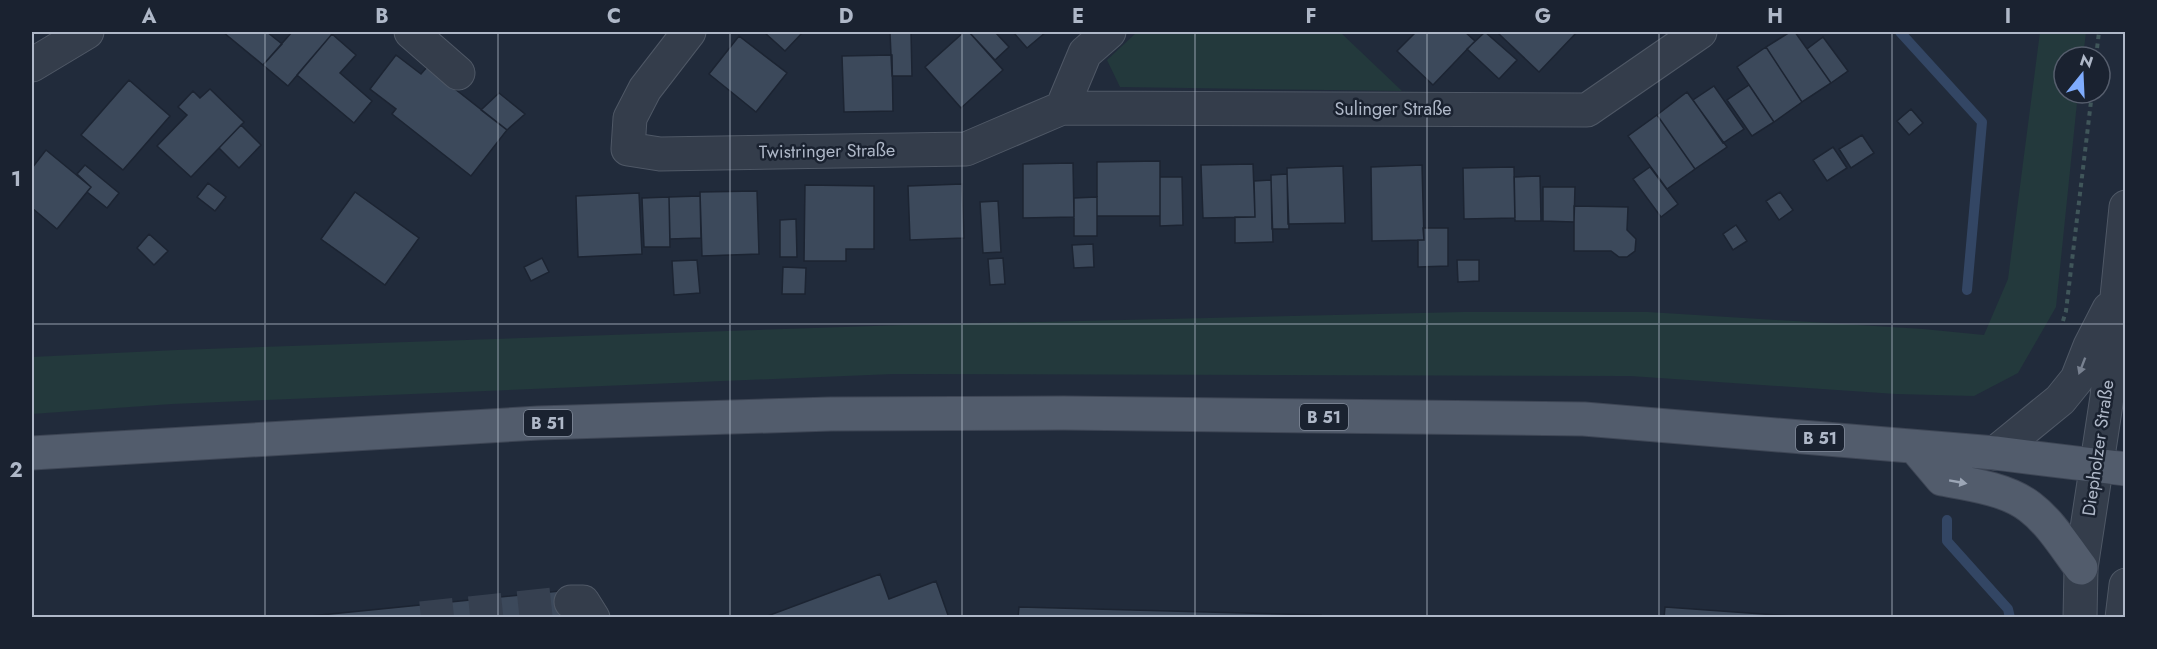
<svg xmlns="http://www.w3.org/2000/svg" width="2157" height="649" font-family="Jost,sans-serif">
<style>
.green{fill:#23393c}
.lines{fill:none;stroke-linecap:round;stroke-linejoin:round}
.stream{stroke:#334664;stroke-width:10}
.building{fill:#3c495b;stroke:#1c2432;stroke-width:1.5}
.minor-tunnel{stroke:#364050;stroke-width:33;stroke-dasharray:33 16;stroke-linecap:butt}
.minor-casing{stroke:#4f5866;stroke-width:35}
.major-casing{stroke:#3e4655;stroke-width:35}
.path{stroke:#40565a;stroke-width:4;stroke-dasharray:4.5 4.5;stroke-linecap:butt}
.minor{stroke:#343d4b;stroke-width:33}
.major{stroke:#525c6c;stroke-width:33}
.oneway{fill:#788190}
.oneway2{fill:#9ca6b6}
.grid{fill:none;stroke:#afb8c8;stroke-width:1.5;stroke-opacity:0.55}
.labels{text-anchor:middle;stroke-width:5;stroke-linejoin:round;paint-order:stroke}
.shield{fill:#1a2230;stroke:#828b9a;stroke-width:1.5}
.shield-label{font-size:16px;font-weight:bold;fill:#afb8c8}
.street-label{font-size:18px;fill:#afb8c8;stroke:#1a2230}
.neatline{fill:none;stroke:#afb8c8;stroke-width:2}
.grid-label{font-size:20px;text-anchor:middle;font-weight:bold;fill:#afb8c8}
</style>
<rect width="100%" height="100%" fill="#212b3b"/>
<!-- green -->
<path class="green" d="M1137,32h203l62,59 -282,-4 -13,-27z
M2040,32h46l-3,25h-19v36h14l-22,214 -38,66 -44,23 -78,-2 -266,-18 -737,-2 -721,30 -140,10v-57l145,-7 726,-25 560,-13h185l275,17 61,6 24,-56z"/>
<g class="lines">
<!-- stream -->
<path class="stream" d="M1900,32l82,90 -15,168
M1947,520v21l61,68 2,9"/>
</g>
<!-- building -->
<path class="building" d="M223,32h44l15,12 -19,21z
M292,32h36l4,2 -44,52 -25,-21z
M764,32h39l-18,19z
M911,32l1,44h-20l-2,-43z
M964,32h5l34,38 -42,38 -36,-41z
M969,32h26l14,15 -14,13z
M1013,32h33l-19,16z
M1416,32h49l10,9 -42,44 -36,-34z
M1485,32l32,28 -18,19 -32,-30z
M1501,32h76l-38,40 -40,-38z
M1790,32h5l36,51 -29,19 -36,-55z
M332,34l24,21 -16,18 32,28 -18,22 -57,-48z
M739,36l48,37 -31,39 -47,-38z
M1823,37l25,34 -17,12 -24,-34z
M1766,47l36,55 -28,20 -37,-55z
M396,55l25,19 6,-7 80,63 -36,46 -79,-62 4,-5 -26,-20z
M892,55l1,56 -49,1 -2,-56z
M129,80l41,36 -47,54 -42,-35z
M1749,85l25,37 -22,14 -25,-36z
M1714,86l30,43 -21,14 -30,-43z
M210,89l34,33 -53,55 -34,-31 30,-31 -9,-8 15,-16 7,7z
M1687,92l40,55 -32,22 -38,-54z
M499,93l26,21 -18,16 -26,-20z
M1911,109l12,14 -14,12 -12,-14z
M1657,115l38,54 -28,20 -39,-53z
M241,125l20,20 -22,23 -20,-20z
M1862,135l12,18 -23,15 -12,-19z
M1833,147l14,21 -20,13 -14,-21z
M46,150l45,37 -34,42 -25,-21v-40z
M1160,161v55h-63v-54z
M1073,163l1,54 -51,1v-54z
M1253,164l2,53 -52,1 -2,-53z
M85,165l34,28 -12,15 -20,-16 4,-5 -14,-13z
M1422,165l2,75 -52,1 -1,-74z
M1343,166l2,57 -57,1 -1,-56z
M1514,167l1,51 -51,1 -1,-51z
M1650,167l28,37 -17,13 -28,-38z
M1287,174l2,55h-17l-1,-54z
M1540,176l1,45h-26l-1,-44z
M1160,177h22l1,48 -23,1z
M1271,180l2,62 -38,1v-26h20l-1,-36z
M208,183l18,14 -11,14 -18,-14z
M962,184l2,54 -54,2 -2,-54z
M805,185l69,1v63h-28v12h-42z
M1543,187h32l-1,35 -31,-1z
M757,191l2,63 -57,2 -2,-64z
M355,192l64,46 -34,47 -64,-46z
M1780,192l13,18 -14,10 -13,-19z
M639,193l3,61 -64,3 -2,-61z
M700,196l1,42 -31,1 -1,-42z
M669,197l1,50h-26l-2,-49z
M1097,197v39h-23v-38z
M998,201l3,51 -18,1 -3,-51z
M1574,206l54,1 -1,23 9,9 -1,12 -8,6h-8l-8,-6h-37z
M796,219l1,38h-17v-37z
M1736,225l11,16 -14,9 -10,-16z
M1423,228h25v38l-30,1v-27h6z
M149,234l19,17 -14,14 -17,-17z
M1093,244l1,23 -20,1 -2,-23z
M542,258l7,14 -18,9 -7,-14z
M1003,258l2,26 -15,1 -2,-26z
M697,260l3,33 -26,2 -2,-34z
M1457,260h22v21l-21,1z
M783,267l23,1 -1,26h-23z
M880,574l9,25 47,-18 13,37h-187z
M570,590l3,28h-262v-2z
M1019,607l302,8v3h-303z
M1665,607l153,11h-154z"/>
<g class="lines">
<!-- minor-tunnel -->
<path class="minor-tunnel" d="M421,618l150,-16"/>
<defs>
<path id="minor" d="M411,32l47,41
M689,32l-44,57 -15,29 -2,31 32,5 306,-5 96,-41 23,-55 24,-21
M32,65l55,-33
M1062,108l525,2 113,-78
M1995,453l65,-53 17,-21 13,-33 19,-37
M571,602h12l10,16
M2080,618l1,-50 26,-171 19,-190
M2122,618l4,-33"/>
<path id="major" d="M1915,447l27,32c28,5 65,10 88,28 21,16 35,40 51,61
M32,453l507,-30 292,-9 233,-1 520,6 411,34 131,16"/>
</defs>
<!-- minor casing -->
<use href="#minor" class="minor-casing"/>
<!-- major casing -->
<use href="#major" class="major-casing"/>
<!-- path -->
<path class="path" d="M2096,57l3,-25
M2063,321l3,-10 26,-218"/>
<!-- minor -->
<use href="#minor" class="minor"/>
<!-- major -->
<use href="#major" class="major"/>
</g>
<!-- one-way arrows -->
<defs><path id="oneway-solid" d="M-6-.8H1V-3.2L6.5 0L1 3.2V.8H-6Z" transform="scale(1.5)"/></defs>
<use class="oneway" href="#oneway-solid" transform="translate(2082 366) rotate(111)"/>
<use class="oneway2" href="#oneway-solid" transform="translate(1958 482) rotate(10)"/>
<!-- grid -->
<path class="grid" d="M265,32v586M498,32v586M730,32v586M962,32v586M1195,32v586M1427,32v586M1659,32v586M1892,32v586M32,324h2094"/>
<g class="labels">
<!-- shield labels -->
<g class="shield">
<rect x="1300" y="404" width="48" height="26" rx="4.5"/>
<rect x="524" y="410" width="48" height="26" rx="4.5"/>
<rect x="1796" y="425" width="48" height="26" rx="4.5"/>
</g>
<g class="shield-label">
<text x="1324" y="423">B 51</text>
<text x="548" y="429">B 51</text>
<text x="1820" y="444">B 51</text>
</g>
<!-- street labels -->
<g class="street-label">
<text x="1393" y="115">Sulinger Straße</text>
<text transform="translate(827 151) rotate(-1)" y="6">Twistringer Straße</text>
<text transform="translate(2098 448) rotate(-82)" y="6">Diepholzer Straße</text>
</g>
</g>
<!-- border -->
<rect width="2157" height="649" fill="none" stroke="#1a2230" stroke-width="66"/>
<!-- north arrow -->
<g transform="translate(2082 75) rotate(18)"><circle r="28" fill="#1a2230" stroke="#565e6d" stroke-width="1.5"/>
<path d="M0-4.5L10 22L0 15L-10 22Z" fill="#7facfd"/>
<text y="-9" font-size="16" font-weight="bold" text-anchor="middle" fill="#afb8c8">N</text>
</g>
<rect x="33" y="33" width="2091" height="583" class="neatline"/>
<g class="grid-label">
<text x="149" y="23">A</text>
<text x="382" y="23">B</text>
<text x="614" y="23">C</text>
<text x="846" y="23">D</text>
<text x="1078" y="23">E</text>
<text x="1311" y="23">F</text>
<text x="1543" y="23">G</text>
<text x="1775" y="23">H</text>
<text x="2008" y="23">I</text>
<text x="16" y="186">1</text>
<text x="16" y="477">2</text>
</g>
</svg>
